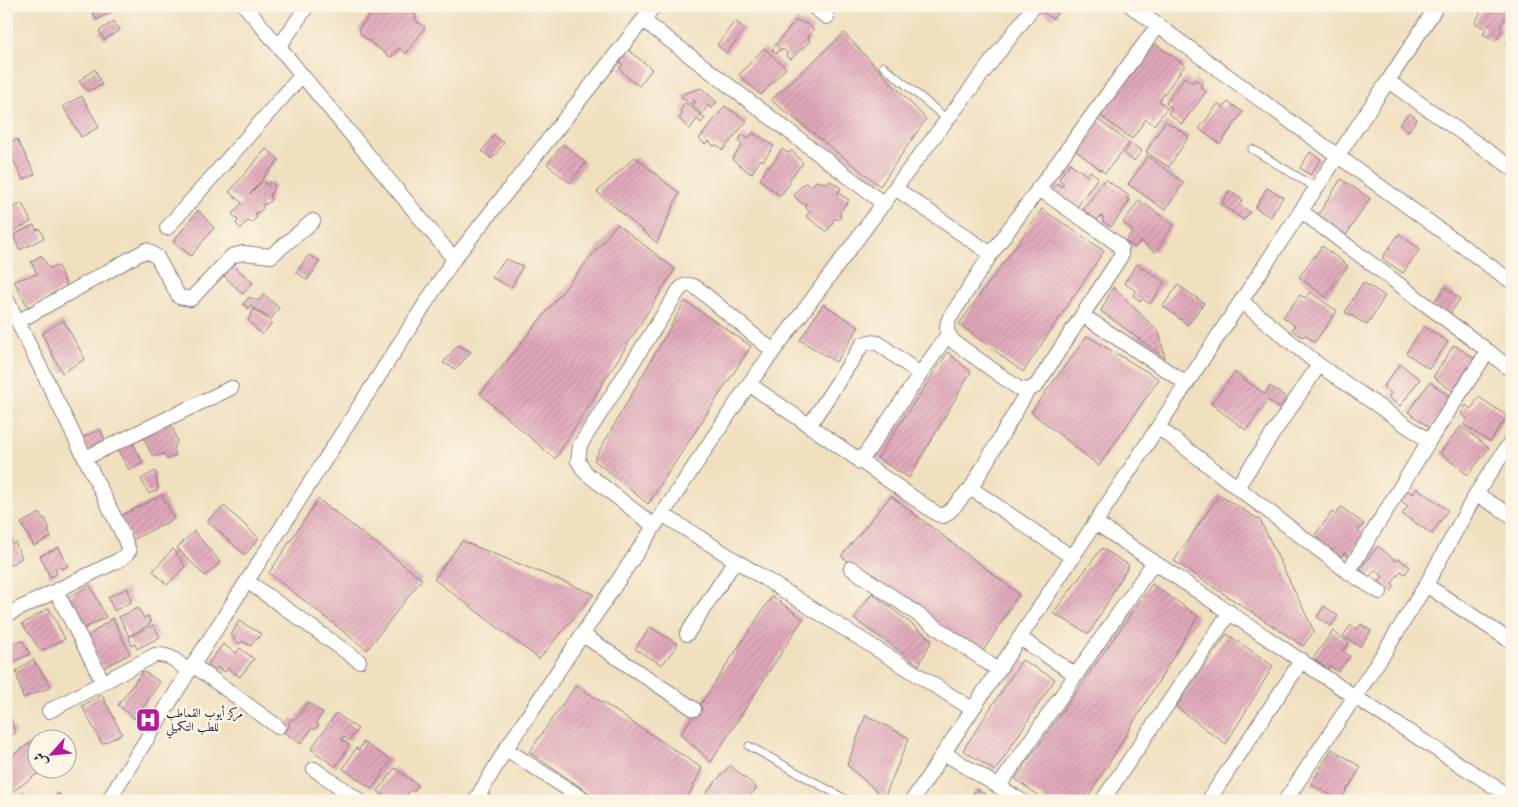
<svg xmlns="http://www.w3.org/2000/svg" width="1518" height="807" font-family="'Libre Caslon Text',Amiri,serif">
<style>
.building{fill:url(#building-hatch)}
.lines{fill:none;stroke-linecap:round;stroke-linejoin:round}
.service-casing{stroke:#89817e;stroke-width:9}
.minor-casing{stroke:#89817e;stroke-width:16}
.service{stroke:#fff;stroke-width:7}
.minor{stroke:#fff;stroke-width:14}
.labels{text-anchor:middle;stroke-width:5;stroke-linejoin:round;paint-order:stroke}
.poi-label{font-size:12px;fill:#22223b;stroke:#fcf5e5;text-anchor:start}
</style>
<defs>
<pattern id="building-hatch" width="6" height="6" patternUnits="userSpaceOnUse" patternTransform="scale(1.25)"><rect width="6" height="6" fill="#e0a7b9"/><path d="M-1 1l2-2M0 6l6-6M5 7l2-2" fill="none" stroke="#c08fa0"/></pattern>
</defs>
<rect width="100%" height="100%" fill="#fcf5e5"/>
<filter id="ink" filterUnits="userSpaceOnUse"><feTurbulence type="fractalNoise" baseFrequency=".02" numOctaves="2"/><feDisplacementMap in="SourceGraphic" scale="10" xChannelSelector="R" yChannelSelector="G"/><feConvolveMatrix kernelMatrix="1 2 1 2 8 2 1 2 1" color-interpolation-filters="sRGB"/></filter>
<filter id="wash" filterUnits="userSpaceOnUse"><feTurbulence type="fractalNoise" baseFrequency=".0096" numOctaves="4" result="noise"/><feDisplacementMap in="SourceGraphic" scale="20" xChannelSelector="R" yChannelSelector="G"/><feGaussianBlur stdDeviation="1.12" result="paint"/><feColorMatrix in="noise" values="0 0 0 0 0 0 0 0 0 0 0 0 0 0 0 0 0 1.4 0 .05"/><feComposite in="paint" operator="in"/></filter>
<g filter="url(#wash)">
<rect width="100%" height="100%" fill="#f0e0c0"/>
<g id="blocks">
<!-- building -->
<path class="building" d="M90,6h34l-28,14z
M375,6h5l14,7 5,-6 5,4 3,-3 9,8 -1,4 10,7 -19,27 -7,-6 -4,6 -5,3 -29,-22 -2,-6z
M1043,6h19l-9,13 -13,-9z
M1484,6h28v7l-3,5 -4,-1 -5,10 2,2 -6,12 -13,-7 3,-5 -11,-6z
M796,20l11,4 7,6 -6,7 2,4 -19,18 -5,-3 1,-3 -4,-4 -1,2 -3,-2 -2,5 -5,-5z
M114,21l6,9 -16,10 -5,-9z
M735,21l10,8 -18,24 -10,-8z
M844,33l82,86 -46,67 -109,-86z
M1512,33v14l-6,-3z
M1154,43l31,22 -26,36 8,7 -13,17 -8,-6 -14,20 -31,-23z
M764,48l22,20 -25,27 -22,-20z
M627,49l25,20 -13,17 -11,-8 -8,-9 3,-4 -3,-3z
M95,69l7,16 -15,6 -8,-10z
M1185,77l8,6 2,-4 7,5 -2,3 6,5 -24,32 -14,-11 4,-5 -6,-5z
M701,88l16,14 -6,7 -3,-4 -6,9 -10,-8 4,-4 -2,-2 -4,4 -9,-7 4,-4z
M82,96l17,31 -18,10 -18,-31z
M1228,102l15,10 -23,32 -21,-15 19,-25 5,4z
M685,103l20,15 -4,5 -4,-4 -7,10 -11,-10 4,-6 -3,-2z
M725,106l22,15 -24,29 -6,-5 -4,1 -4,-5 -4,3 -6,-5z
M1409,113l8,6 -9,13 -9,-7z
M1097,119l32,24 -24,30 -31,-24z
M1165,121l24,15 -20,31 -23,-15z
M753,133l21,13 -11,15 -2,-2 -10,15 -19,-15 10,-14 -4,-4 5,-7 5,5z
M494,135l10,8 -12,16 -10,-8z
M17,139l18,35 -12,6 -17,-34v-2z
M1131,143l11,8 -8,10 -10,-8z
M563,144l23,19 -16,20 -23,-19z
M266,149l13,10 -29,35 13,-13 5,5 2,-5 5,5 -5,10 2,4 -7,5 -1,-2 -2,2 1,3 -4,4 -4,1 2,4 -6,6 -2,-2 -4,2 -4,6 -5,-5 2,-4 -6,-6 10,-11 -13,-11z
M782,149l5,4 5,-2 11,12 -14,17 1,3 -10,13 -20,-16 7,-14h3z
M1310,152l11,7 -11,16 -10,-7z
M1148,156l36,27 -19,27 -37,-26z
M635,157l44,36 -22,50 -60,-51z
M1070,163l17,13 3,-5 8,6 -21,30 -25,-18 5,-6 5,4 2,-3 -5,-5z
M1105,179l24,17 -3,3 4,1 -19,27 -9,-6 2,-3 -3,-2 -4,4 -14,-10z
M1341,179l29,19 -25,39 -29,-19z
M816,181l9,2 5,-2 11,7 -3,5 11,7 -9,12 1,5 -4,3 -2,-2 -6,11 -3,2 -20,-15 5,-6h-4l-2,-4 1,-3 -4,1 -5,-5 -3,-4 10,-12 8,3z
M1267,188l16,9 -12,20 -16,-9z
M1230,191l13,9 -4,5 11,7 -6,8 -23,-16z
M1139,200l35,25 -19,27 -15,-11 -5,7 -10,-7 8,-10 -10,-8z
M22,203l9,19 -20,10 -5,-10v-11z
M1042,209l62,42 -81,121 -64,-48z
M198,210l16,18 -23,28 -18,-14z
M617,224l58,45 -120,190 -75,-65z
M34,225l2,5 4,-1 4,9 -24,12 -7,-15z
M1399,234l21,15 -17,24 -21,-15z
M1322,246l26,20 -22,31 -27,-20z
M41,255l8,13 9,-2 9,21 -39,20 -14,-26 23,-7 -6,-12z
M309,255l11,6 -13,19 -11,-8z
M506,259l17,7 -12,22 -20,-11z
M1137,264l28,18 -15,22 -8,-5 -2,2 -7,-5 3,-5 -12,-8z
M233,265l20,18 -10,11 -19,-18z
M1363,282l22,14 -18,29 -22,-13z
M1178,285l26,18 -16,22 -25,-19z
M1113,287l46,45 6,26 -64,-47z
M1445,287l15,12 -12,18 -16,-12z
M1310,292l27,19 -22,31 -10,-7 -3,2 -10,-7 3,-4 -12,-9 17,-22 5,3z
M264,294l15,14 -8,11 -21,-13 -1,3 -6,-5 6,-7 9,4z
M685,301l66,45 -103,158 -54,-44z
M823,304l36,23 -23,35 -36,-22z
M254,309l18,14 -10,12 -14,-15z
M63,320l22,39 -23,14 -20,-39z
M1424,326l24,16 -19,27 -23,-16z
M1087,336l72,43 -60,87 -68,-54z
M458,345l13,7 -15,17 -13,-6z
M1454,345l20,13 -21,33 -20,-14z
M948,352l23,20 -62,106 -32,-20z
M1400,364l20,15 -20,27 -12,-9 3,-4 -8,-6z
M1235,372l30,22 5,-8 17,12 -8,10 -11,-8 -22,30 -35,-26z
M1430,382l21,16 -21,30 -22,-16z
M1479,397l28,19 -17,26 -26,-17 4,-6 -7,-5 5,-9 5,4z
M170,421l7,19 -3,10 2,5 -9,5 -3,-6 -8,2 -5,-2 -8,-18z
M1461,426l28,22 -21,27 -28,-22z
M100,429l5,11 -6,3 1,3 -12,6 -6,-14z
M138,435l2,4 -7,4 10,20 -14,7 -13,-24z
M155,471l3,19 -9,4 -8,-15z
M1417,488l31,22 -16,24 -30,-20 6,-8 -8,-6 7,-10 6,4z
M162,495l12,24 -42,21 -12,-24z
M1219,495l41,25 54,111 -11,15 -129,-85z
M891,496l128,98 -39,62 -139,-100z
M318,499l104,80 -55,71 -98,-77z
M224,506l35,32 -14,17 -38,-34z
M1341,507l23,17 -6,8 5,4 -14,20 -5,-3 -4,5 -22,-15 2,-4 -5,-4 17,-23 4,3z
M40,513l3,6 2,-1 5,11 -2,2 3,6 -17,9 -13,-23z
M194,531l26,31 -15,14 -28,-28z
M10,538l3,6 2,-2 7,16 -16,9v-27z
M462,541l132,53 -55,65 -105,-80z
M1378,546l18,15 3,-2 11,8 -5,7 -4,-3 -9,12 3,3 -4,5 -12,-9 4,-6 -8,-6 -6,7 -9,-8z
M59,547l9,19 -6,3 -2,-2 -5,2 2,5 -7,3 -10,-21z
M1102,548l27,17 -40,69 -36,-21z
M173,549l12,17 -18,19 -14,-14z
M1152,584l46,32 -112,185h-39l-32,-22z
M90,585l16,32 -23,12 -15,-31z
M128,588l3,14 -17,9 -6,-14z
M872,593l60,47 -13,25 -65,-46z
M772,596l31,23 -92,143 -30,-28z
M1324,606l14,10 -7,10 -14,-9z
M49,608l16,31 -24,12 -19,-27z
M138,608l6,10 4,-2 3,7 -22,13 -10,-19z
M113,618l17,36 -27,14 -17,-31z
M239,621l22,13 -4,6 -2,-1 -4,7 -9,-5 -2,3 -7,-4 2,-3 -4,-2z
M1361,624l10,7 -11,16 -17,-11 8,-11 6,4z
M153,625l7,12 -23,12 -2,-5 -3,2 -3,-9z
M650,627l28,17 -16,21 -27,-16z
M1333,631l16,12 -6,8 7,5 -12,16 -8,-6 -3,3 -14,-11z
M1227,634l46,32 -47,78 -50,-37z
M23,641l7,13 -24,11v-20z
M223,644l13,9 4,-5 14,11 -14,18 -12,-9 -3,4 -8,-5 -2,3 -7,-6z
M33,659l18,28 -28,11 -7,-27z
M1022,660l33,19 -60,92 -32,-21z
M143,671l17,11 -25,37 -17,-14z
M576,685l126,83 -16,33h-85l-72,-49z
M102,695l20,39 -20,10 -20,-38z
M308,702l15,11 -7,10 3,2 -4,5 -3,-2 -11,16 -16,-11 5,-7 -2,-2 4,-6 3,2z
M336,713l22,16 -9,12 -6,-5 -2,3 8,6 -13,22 -25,-18z
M866,715l43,23 -25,60 -37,-33z
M9,718l7,15 -10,5v-19z
M34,740l4,7v23h5l-31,22 -6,-14v-18z
M363,742l28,18 -19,29 -29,-20 13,-21 3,2z
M1332,749l29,18 -21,34 -29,-17z
M730,765l27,23 -12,13h-27l-12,-8z
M395,768l23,17 -4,7 -3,-2 -8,11h-12l-13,-10z
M977,789l19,12h-30z
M25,793l4,6 -9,2 -3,-4z
M58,793l8,8h-13z"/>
</g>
</g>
<g filter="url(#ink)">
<use href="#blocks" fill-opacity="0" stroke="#89817e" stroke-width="1"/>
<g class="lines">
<defs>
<path id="service" d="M883,66l64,53
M1252,149l64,39
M749,746l100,55
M479,793l12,8"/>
<path id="minor" d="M245,6l209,253
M812,6l15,11
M1131,6l381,276
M643,20l241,184
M279,47l28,-41
M1388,81l49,-75
M1301,211l187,140 24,20
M167,228l135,-153
M991,254l-96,-66 139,-182
M6,298l118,239 5,14 -4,5 -8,5 -111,54
M1241,301l78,64 110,76
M1082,315l104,68
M19,321l127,-71 11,7 22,40 12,2 41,-43 11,-3 28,3 42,-35
M749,384l188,130 6,2c12,-6 16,-19 27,-26l5,1 98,67
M1028,390l-10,-2 -64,-46c-7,-8 -9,-12 -5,-23l42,-65 167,-229
M809,426l53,-81 7,-3 9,1 42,31
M1158,427l190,145 32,20
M85,458l146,-70
M860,462l88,-128
M1237,487l82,-122
M970,490l58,-100 8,-4 85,-130v-8l-6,-6 -77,-54
M1476,494l36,22
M662,514l310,195
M1096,523l259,174 157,101
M654,526l-68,-53 -8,-12 2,-16 99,-155c6,-7 11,-6 18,-2l76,63
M851,568l147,102
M1348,572l81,-131 59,-90
M247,581l112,80
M1426,585l86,57
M56,591l47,91
M687,634l48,-73
M583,635l111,74
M1020,638l56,37
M193,665l85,62
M49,711l106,-56c16,-1 23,7 33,17
M506,749l243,-365 146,-196
M944,753l78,48
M314,769l46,32
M999,786l155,-224
M108,801l85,-136 261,-406 200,-253
M475,801l31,-52 80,52
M912,801c159,-240 315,-482 476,-720l124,87
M1102,801l128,-189
M1208,801l94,-141
M1285,801l99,-148 42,-68 50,-91 36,-54"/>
</defs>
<!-- service casing -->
<use href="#service" class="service-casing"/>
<!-- minor casing -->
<use href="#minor" class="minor-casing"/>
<!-- service -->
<use href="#service" class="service"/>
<!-- minor -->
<use href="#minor" class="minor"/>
</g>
</g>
<!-- icons -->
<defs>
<symbol id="hospital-square" viewBox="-11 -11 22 22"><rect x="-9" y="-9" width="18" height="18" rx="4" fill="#b5179e" stroke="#fcf5e5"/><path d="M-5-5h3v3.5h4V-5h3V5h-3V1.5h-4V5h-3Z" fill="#fff"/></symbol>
</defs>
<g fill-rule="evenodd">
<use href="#hospital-square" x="134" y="706" width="28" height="28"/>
</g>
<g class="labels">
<!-- poi labels -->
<g class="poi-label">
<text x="166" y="717">مركز أيوب القماطب<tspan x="166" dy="14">للطب التكميلي</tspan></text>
</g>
</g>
<!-- margin -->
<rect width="1518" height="807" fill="none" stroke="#fcf5e5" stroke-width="25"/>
<!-- north arrow -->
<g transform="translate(52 754) rotate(243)"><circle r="24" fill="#fcf5e5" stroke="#a5a1a1"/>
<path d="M0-4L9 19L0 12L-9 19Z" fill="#b5179e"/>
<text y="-8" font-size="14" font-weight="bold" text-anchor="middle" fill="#22223b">ش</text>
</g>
</svg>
